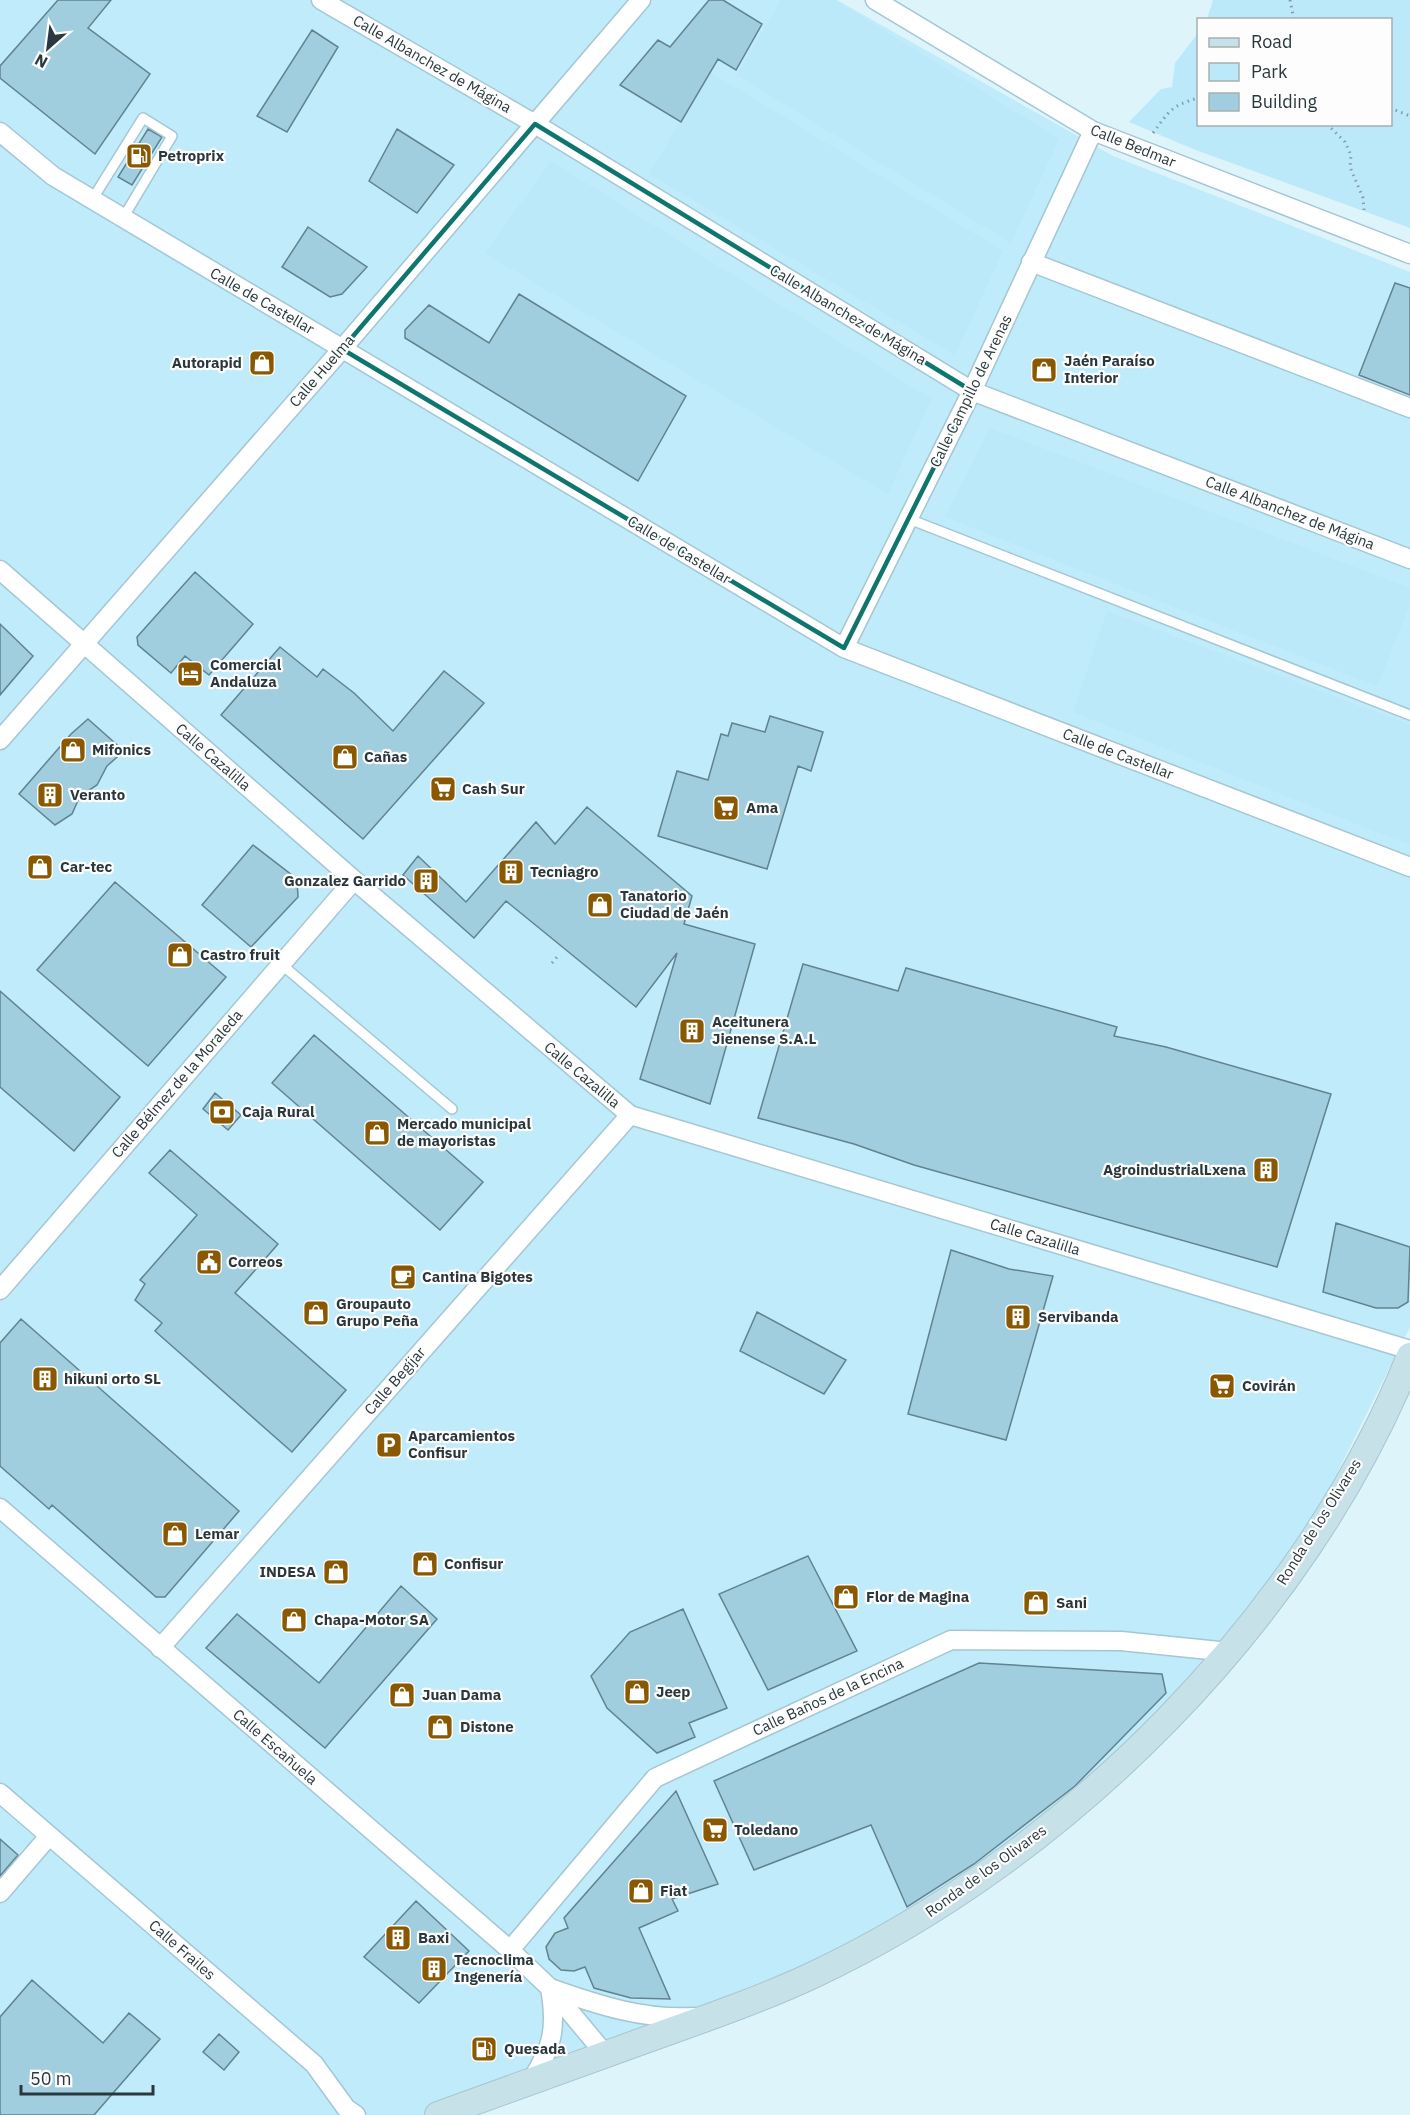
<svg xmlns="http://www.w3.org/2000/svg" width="1410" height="2115" font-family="'IBM Plex Sans',sans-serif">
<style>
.built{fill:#bfebfb}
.green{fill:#bbe9f9}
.building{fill:#a1cede;stroke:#62838e;stroke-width:1.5}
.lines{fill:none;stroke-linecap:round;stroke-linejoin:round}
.lane-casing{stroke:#a4c7d3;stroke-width:12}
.street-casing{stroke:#a4c7d3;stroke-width:21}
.secondary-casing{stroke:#a4c7d3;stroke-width:28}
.path{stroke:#889ba1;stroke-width:3;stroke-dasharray:1.5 4.5;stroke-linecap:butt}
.lane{stroke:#fff;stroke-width:9}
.street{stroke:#fff;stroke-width:18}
.secondary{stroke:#c7e1e9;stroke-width:26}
.marked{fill:none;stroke:#0f766e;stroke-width:4.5;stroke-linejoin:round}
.labels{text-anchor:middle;stroke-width:4.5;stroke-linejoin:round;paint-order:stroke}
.street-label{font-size:15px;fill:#2a383d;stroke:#fcfdfc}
.poi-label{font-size:15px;font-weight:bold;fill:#2a383d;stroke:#fcfdfc;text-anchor:start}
</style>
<rect width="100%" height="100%" fill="#def4fb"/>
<!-- built -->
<path class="built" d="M0,0h837l276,156 297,116v1055l-129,258 -131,154 -156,137 -204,107 -350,132h-440z"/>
<!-- green -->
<path class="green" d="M781,0h54l224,139 -48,104 -274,-168z
M1213,0h197v228l-217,-79 -64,-27 32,-33 11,-2 3,-24 23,-30v91h192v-104l-183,-1z
M710,72l293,179 -48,104 -306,-181z
M551,161l380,238 -43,95 -403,-241z
M990,428l420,160v16l-33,82 -432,-169z
M1107,611l303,114v120l-337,-133z"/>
<!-- building -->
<path class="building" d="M58,0h53l-23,28 62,46 -55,80 -95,-76v-12z
M709,0h14l39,24 -26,46 -18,-11 -37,63 -61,-37 38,-45 12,7z
M312,30l26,17 -51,85 -30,-16z
M148,129l14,8 -30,48 -14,-8z
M397,129l57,36 -37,48 -48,-32z
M308,227l59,40 -25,27 -12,3 -48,-30z
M1395,283l15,5v107l-51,-20z
M519,294l167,102 -48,85 -233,-143v-8l24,-25 60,38z
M195,572l58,52 -44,51 -24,-19 -14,17 -33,-28 -1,-8z
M0,624l33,32 -33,39z
M280,647l37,30 6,-8 31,24 39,38 51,-60 40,32 -121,136 -142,-124z
M770,716l53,16 -12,39 -13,-5 -31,103 -109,-33 19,-65 31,9 13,-46 7,2 4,-13 33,9z
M88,719l36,32 -17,15 -10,19 -17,11 -8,18 -17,11 -36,-31 52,-60z
M587,807l105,89 -8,28 71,20 -45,160 -70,-25 37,-126 -41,54 -130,-106 -32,37 -71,-63 15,-19 48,46 70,-80 19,22z
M253,845l44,34 1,18 -47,50 -49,-42z
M115,882l111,95 -78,89 -111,-96z
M803,964l95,27 8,-23 211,59 -3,9 52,11 165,47 -54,173 -363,-102 -60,-21 -96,-26z
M0,991l120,106 -46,54 -74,-64z
M314,1035l169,147 -43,48 -168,-147z
M215,1093l26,22 -13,15 -25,-21z
M170,1150l108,94 -43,49 111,97 -54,62 -137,-121 7,-8 -27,-23 10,-16 -5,-4 57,-65 -48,-42z
M1336,1223l74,24 -2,55 -10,6h-22l-53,-16z
M951,1250l58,19 44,7 -47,164 -98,-26z
M757,1312l89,48 -22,34 -84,-43z
M21,1319l218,192 -74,86h-9l-104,-92 -3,4 -49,-43v-123z
M808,1556l49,95 -89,39 -49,-96z
M401,1586l36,33 -112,129 -119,-100 31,-34 82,69z
M683,1609l44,99 -38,15 6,14 -38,16 -50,-45 -16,-32 39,-44z
M979,1663l183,11 4,19 -91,93 -101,78 -67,43 -36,-82 -117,45 -40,-89z
M676,1791l42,93 -46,15 6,12 -39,17 31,71 -39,-1 -37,-10 -9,-21 -11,4 -13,-1 -12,-11 -3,-12 9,-14 13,-5 -4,-10z
M0,1839l18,16 -18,21z
M416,1901l53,50 -50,52 -55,-46z
M32,1980l71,63 26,-30 31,26 -66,76h-94v-98z
M219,2034l20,18 -15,18 -21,-18z"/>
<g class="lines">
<defs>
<path id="lane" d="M92,200l51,-82 29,18 -49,82
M909,519l501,196
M281,964l171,145"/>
<path id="street" d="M321,0l214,124 437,267 438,168
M875,0l218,131 317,123
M0,132l53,44 791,472 566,219
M1031,262l379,146
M0,570l354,310 276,235 780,235
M844,648l128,-257 121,-260
M0,740l342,-391 299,-349
M0,1290l354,-410
M0,1508l510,442 40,38 55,66
M160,1648l470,-533
M0,1793l314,271 32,44 10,7
M0,1893l49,-57
M510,1950l145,-172 296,-138 170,1 108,11
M531,2081c22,-35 26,-53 19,-93 48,17 93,32 144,29"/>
<path id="secondary" d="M438,2115c66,-24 132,-48 199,-72 58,-21 118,-41 174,-67 255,-119 494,-357 599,-620"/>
</defs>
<!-- lane casing -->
<use href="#lane" class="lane-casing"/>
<!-- street casing -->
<use href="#street" class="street-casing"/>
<!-- secondary casing -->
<use href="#secondary" class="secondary-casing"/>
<!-- path -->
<path class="path" d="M1290,0l4,20
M1390,108l20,8
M1327,124l18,18 6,13 -1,12 13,31 1,12
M1153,133c17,-23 18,-27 45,-35
M552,963l5,-6"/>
<!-- lane -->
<use href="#lane" class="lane"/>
<!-- street -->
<use href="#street" class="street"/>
<!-- secondary -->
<use href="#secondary" class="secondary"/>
</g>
<!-- marked area -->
<path class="marked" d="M535,124l437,267 -128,257 -502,-299z"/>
<!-- icons -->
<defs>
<symbol id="fuel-square" viewBox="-11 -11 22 22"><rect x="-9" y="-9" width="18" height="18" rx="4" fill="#8a5801" stroke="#fcfdfc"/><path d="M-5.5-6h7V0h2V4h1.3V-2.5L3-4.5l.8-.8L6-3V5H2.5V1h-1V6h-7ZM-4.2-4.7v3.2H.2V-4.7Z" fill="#fff"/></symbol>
<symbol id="shop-square" viewBox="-11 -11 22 22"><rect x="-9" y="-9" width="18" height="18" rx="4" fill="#8a5801" stroke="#fcfdfc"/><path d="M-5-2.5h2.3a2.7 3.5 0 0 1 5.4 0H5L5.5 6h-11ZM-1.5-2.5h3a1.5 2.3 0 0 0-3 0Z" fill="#fff"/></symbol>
<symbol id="hotel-square" viewBox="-11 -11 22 22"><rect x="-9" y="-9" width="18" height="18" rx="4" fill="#8a5801" stroke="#fcfdfc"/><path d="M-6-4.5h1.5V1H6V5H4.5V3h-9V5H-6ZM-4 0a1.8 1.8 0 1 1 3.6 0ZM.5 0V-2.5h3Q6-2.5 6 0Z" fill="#fff"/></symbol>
<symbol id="supermarket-square" viewBox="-11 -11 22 22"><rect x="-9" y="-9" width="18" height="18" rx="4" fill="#8a5801" stroke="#fcfdfc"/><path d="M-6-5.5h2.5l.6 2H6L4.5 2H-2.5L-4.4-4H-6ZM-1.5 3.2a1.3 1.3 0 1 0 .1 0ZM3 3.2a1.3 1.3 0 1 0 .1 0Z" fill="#fff"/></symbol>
<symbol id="building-square" viewBox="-11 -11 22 22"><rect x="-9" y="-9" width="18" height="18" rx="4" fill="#8a5801" stroke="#fcfdfc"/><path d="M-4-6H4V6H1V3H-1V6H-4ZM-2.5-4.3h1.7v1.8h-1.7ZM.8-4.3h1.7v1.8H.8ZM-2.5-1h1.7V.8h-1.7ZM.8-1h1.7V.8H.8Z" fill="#fff"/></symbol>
<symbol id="bank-square" viewBox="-11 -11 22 22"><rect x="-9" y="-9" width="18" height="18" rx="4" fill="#8a5801" stroke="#fcfdfc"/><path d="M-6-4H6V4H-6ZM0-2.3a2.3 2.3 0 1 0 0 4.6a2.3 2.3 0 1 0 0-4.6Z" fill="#fff"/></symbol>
<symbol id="civic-square" viewBox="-11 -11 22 22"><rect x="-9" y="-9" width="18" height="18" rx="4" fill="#8a5801" stroke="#fcfdfc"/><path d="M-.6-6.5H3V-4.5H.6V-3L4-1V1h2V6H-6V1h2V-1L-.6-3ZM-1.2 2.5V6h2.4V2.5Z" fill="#fff"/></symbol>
<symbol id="cafe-square" viewBox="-11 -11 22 22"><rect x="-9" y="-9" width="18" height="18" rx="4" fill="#8a5801" stroke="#fcfdfc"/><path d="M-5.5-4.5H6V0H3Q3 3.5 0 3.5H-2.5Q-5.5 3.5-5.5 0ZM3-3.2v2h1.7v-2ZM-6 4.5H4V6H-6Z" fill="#fff"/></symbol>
<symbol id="parking-square" viewBox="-11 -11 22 22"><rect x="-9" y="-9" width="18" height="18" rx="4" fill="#8a5801" stroke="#fcfdfc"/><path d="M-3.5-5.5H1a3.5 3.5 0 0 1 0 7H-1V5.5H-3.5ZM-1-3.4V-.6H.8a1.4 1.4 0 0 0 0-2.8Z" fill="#fff"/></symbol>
</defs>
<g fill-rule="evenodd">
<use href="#fuel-square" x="124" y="141" width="30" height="30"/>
<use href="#shop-square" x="247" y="348" width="30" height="30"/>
<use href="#shop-square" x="1029" y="355" width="30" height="30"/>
<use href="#hotel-square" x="175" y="659" width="30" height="30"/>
<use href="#shop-square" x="58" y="735" width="30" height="30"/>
<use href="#shop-square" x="330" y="742" width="30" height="30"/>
<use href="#supermarket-square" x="428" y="774" width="30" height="30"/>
<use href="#building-square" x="35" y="780" width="30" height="30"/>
<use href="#supermarket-square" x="711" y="793" width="30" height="30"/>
<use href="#shop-square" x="25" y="852" width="30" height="30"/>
<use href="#building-square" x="496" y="857" width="30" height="30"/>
<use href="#building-square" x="411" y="866" width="30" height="30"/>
<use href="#shop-square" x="585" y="890" width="30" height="30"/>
<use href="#shop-square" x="165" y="940" width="30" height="30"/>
<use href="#building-square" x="677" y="1016" width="30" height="30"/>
<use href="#bank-square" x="207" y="1097" width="30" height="30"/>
<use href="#shop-square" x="362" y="1118" width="30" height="30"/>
<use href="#building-square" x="1251" y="1155" width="30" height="30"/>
<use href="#civic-square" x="194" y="1247" width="30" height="30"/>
<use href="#cafe-square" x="388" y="1262" width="30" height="30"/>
<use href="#shop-square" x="301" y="1298" width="30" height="30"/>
<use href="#building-square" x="1003" y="1302" width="30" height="30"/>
<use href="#building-square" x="30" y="1364" width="30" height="30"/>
<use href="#supermarket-square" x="1207" y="1371" width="30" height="30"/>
<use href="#parking-square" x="374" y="1430" width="30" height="30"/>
<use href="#shop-square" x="160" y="1519" width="30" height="30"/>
<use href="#shop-square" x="410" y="1549" width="30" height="30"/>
<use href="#shop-square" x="321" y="1557" width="30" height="30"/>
<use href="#shop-square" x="831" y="1582" width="30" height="30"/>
<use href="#shop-square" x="1021" y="1588" width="30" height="30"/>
<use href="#shop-square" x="279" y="1605" width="30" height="30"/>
<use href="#shop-square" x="622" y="1677" width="30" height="30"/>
<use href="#shop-square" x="387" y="1680" width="30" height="30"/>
<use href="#shop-square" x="425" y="1712" width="30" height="30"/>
<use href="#supermarket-square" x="700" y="1815" width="30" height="30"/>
<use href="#shop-square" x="626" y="1876" width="30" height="30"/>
<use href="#building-square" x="383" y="1923" width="30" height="30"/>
<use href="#building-square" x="419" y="1954" width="30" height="30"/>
<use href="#fuel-square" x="469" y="2034" width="30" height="30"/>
</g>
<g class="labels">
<!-- street labels -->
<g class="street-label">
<text transform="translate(432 64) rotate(30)" y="5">Calle Albanchez de Mágina</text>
<text transform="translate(1133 146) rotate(22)" y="5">Calle Bedmar</text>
<text transform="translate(262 301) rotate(30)" y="5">Calle de Castellar</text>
<text transform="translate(848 315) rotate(31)" y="5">Calle Albanchez de Mágina</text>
<text transform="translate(322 371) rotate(-49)" y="5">Calle Huelma</text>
<text transform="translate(971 391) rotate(-64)" y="5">Calle Campillo de Arenas</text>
<text transform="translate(1290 513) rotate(21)" y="5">Calle Albanchez de Mágina</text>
<text transform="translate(679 550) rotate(31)" y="5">Calle de Castellar</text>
<text transform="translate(1118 754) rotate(21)" y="5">Calle de Castellar</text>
<text transform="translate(213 757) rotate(41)" y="5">Calle Cazalilla</text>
<text transform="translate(582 1075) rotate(40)" y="5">Calle Cazalilla</text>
<text transform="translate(177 1084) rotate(-49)" y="5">Calle Bélmez de la Moraleda</text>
<text transform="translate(1035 1237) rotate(17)" y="5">Calle Cazalilla</text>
<text transform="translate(395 1381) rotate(-49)" y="5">Calle Begíjar</text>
<text transform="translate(1319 1522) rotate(-58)" y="5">Ronda de los Olivares</text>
<text transform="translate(828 1697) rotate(-25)" y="5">Calle Baños de la Encina</text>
<text transform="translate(275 1747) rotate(41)" y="5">Calle Escañuela</text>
<text transform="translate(986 1871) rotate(-36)" y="5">Ronda de los Olivares</text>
<text transform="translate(182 1950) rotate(41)" y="5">Calle Frailes</text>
</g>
<!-- poi labels -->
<g class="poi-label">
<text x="158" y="161">Petroprix</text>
<text x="1064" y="366">Jaén Paraíso<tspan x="1064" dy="17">Interior</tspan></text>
<text x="242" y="368" text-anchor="end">Autorapid</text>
<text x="210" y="670">Comercial<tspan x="210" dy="17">Andaluza</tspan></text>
<text x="92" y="755">Mifonics</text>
<text x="364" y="762">Cañas</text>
<text x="462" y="794">Cash Sur</text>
<text x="70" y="800">Veranto</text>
<text x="746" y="813">Ama</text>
<text x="60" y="872">Car-tec</text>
<text x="530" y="877">Tecniagro</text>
<text x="406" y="886" text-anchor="end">Gonzalez Garrido</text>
<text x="620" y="901">Tanatorio<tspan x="620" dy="17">Ciudad de Jaén</tspan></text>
<text x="200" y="960">Castro fruit</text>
<text x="712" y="1027">Aceitunera<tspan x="712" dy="17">Jienense S.A.L</tspan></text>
<text x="242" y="1117">Caja Rural</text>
<text x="397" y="1129">Mercado municipal<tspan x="397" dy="17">de mayoristas</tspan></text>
<text x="1246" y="1175" text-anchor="end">AgroindustrialLxena</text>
<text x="228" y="1267">Correos</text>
<text x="422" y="1282">Cantina Bigotes</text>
<text x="336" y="1309">Groupauto<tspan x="336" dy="17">Grupo Peña</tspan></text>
<text x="1038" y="1322">Servibanda</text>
<text x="64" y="1384">hikuni orto SL</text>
<text x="1242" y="1391">Covirán</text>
<text x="408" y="1441">Aparcamientos<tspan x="408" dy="17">Confisur</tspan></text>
<text x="195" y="1539">Lemar</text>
<text x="444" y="1569">Confisur</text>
<text x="316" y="1577" text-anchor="end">INDESA</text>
<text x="866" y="1602">Flor de Magina</text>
<text x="1056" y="1608">Sani</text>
<text x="314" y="1625">Chapa-Motor SA</text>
<text x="656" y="1697">Jeep</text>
<text x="422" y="1700">Juan Dama</text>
<text x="460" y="1732">Distone</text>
<text x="734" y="1835">Toledano</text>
<text x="660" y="1896">Fiat</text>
<text x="418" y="1943">Baxi</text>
<text x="454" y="1965">Tecnoclima<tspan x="454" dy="17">Ingenería</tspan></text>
<text x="504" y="2054">Quesada</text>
</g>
</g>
<!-- legend -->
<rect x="1197" y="18" width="195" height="108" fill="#fcfdfc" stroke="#a8aeb0" stroke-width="1.5"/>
<rect x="1209" y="38" width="30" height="9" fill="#c7e1e9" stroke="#a8aeb0" stroke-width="1.5"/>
<text x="1251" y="48" font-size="18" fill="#2a383d">Road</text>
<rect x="1209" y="63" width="30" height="18" fill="#bbe9f9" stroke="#a8aeb0" stroke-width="1.5"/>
<text x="1251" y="78" font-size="18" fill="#2a383d">Park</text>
<rect x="1209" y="93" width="30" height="18" fill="#a1cede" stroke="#a8aeb0" stroke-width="1.5"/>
<text x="1251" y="108" font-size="18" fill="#2a383d">Building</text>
<!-- north arrow -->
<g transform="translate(48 48) rotate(208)" stroke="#fcfdfc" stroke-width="4.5" paint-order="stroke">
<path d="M0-4.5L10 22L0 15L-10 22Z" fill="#2a383d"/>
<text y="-9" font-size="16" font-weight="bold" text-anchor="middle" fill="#2a383d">N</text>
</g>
<!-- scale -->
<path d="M21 2085v9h132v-9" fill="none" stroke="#2a383d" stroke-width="3"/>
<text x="30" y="2085" font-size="18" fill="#2a383d" stroke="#fcfdfc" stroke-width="4.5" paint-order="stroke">50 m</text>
</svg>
